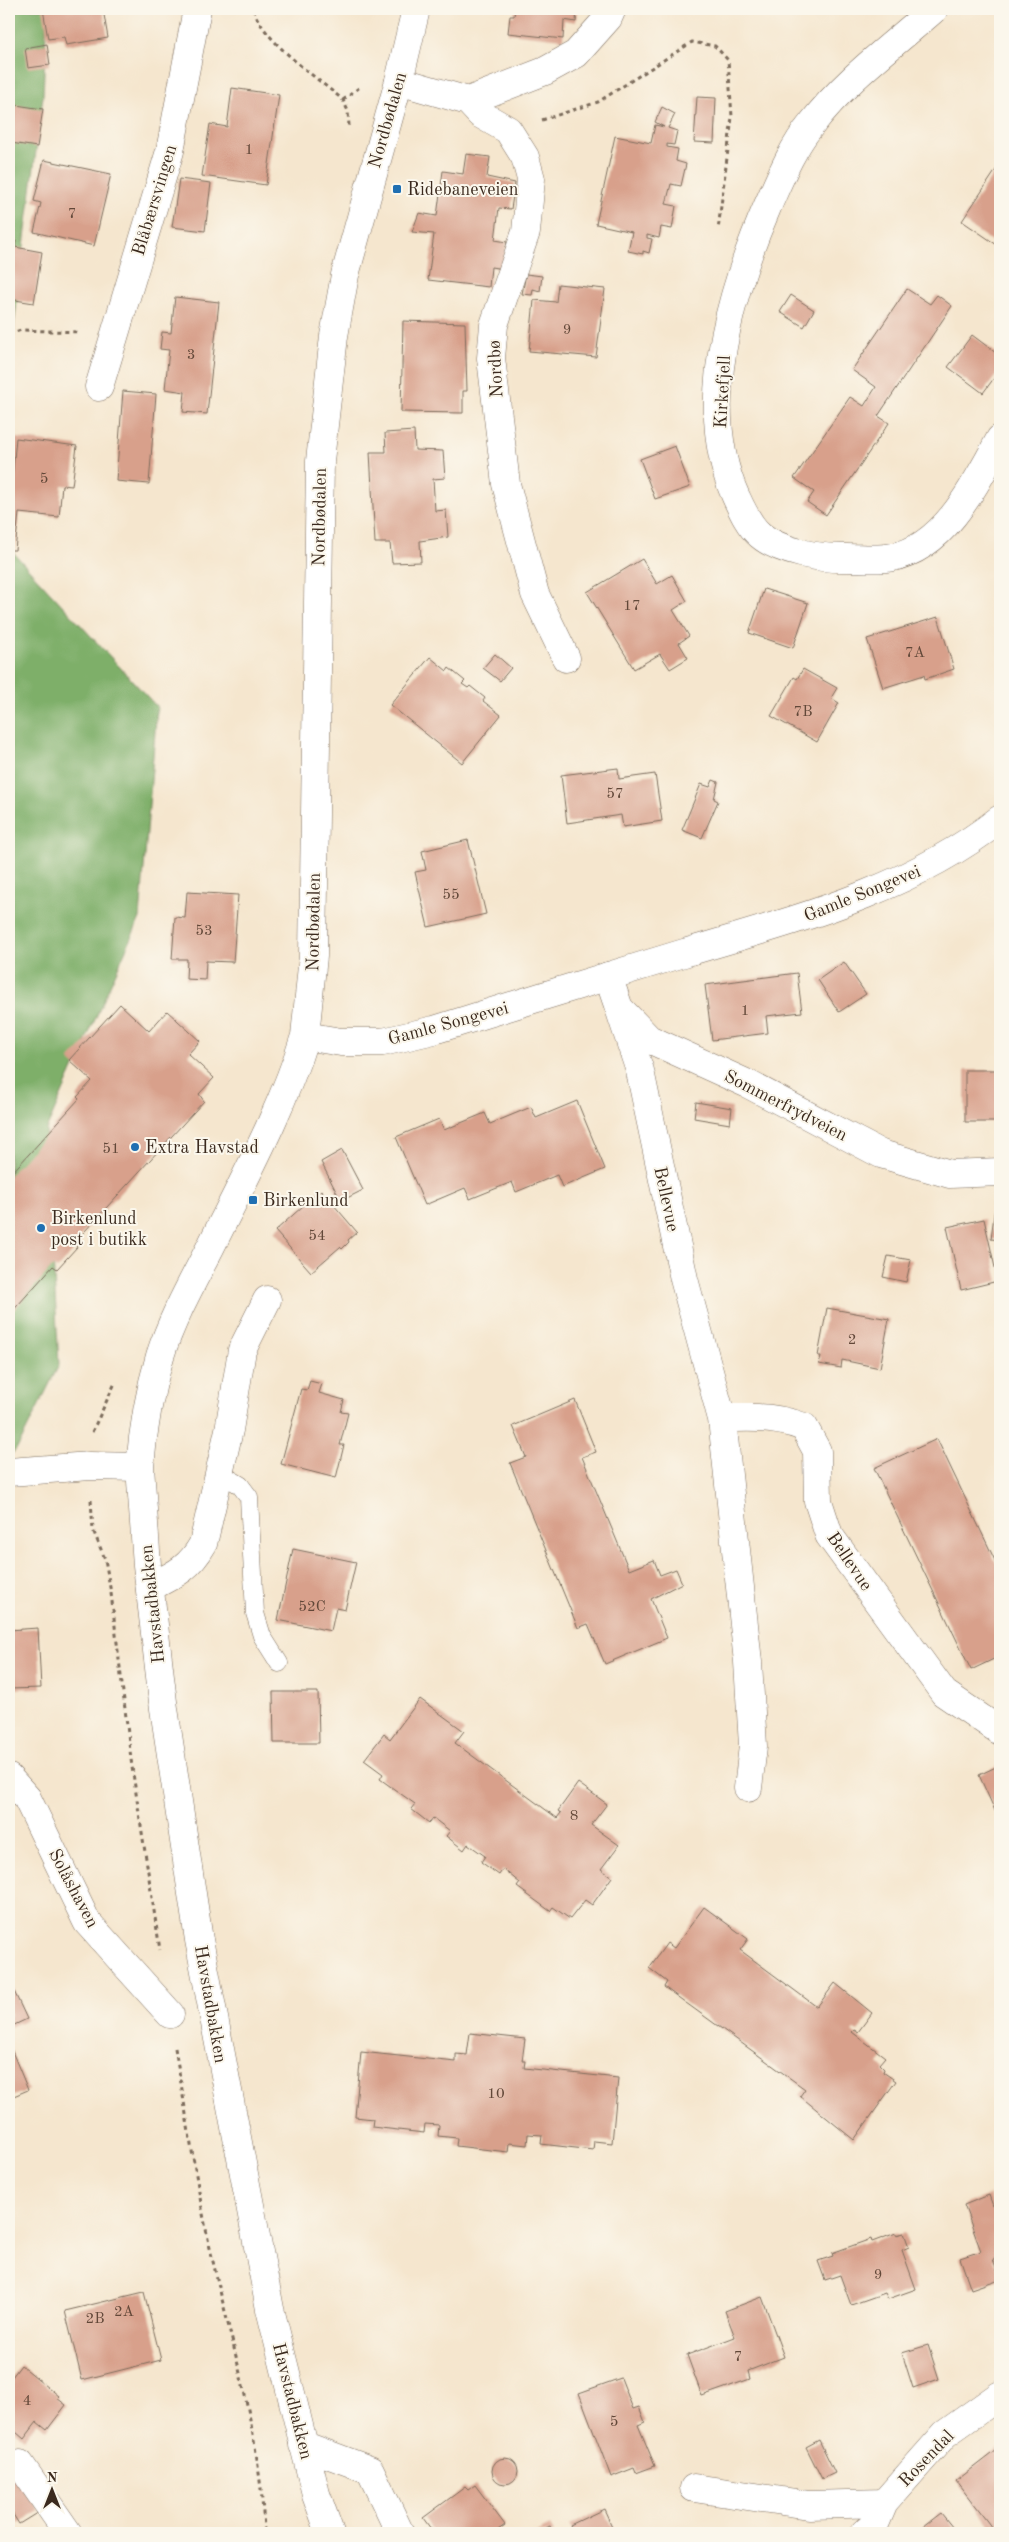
<svg xmlns="http://www.w3.org/2000/svg" width="1009" height="2542" font-family="'Old Standard TT',serif">
<style>
.forest{fill:#7eaf69;stroke:#5c6c44}
.building{fill:#d8a08b}
.lines{fill:none;stroke-linecap:round;stroke-linejoin:round}
.lane-casing{stroke:#7c6c5c;stroke-width:19}
.street-casing{stroke:#7c6c5c;stroke-width:29}
.secondary-casing{stroke:#7c6c5c;stroke-width:29}
.path{stroke:#7c6c5c;stroke-width:3;stroke-dasharray:4 4;stroke-linecap:butt}
.lane{stroke:#fff;stroke-width:18}
.street{stroke:#fff;stroke-width:28}
.secondary{stroke:#fff;stroke-width:28}
.poi-dot{fill:#1f6fb2;stroke:#fbf7ec;stroke-width:2}
.labels{text-anchor:middle;stroke-width:4;stroke-linejoin:round;paint-order:stroke}
.number-label{font-size:15px;fill:#624839}
.street-label{font-size:18px;fill:#3b2a1e;stroke:#fbf7ec}
.poi-label{font-size:18px;fill:#3b2a1e;stroke:#fbf7ec;text-anchor:start}
</style>
<rect width="100%" height="100%" fill="#fbf7ec"/>
<filter id="ink" filterUnits="userSpaceOnUse"><feTurbulence type="fractalNoise" baseFrequency=".02" numOctaves="2"/><feDisplacementMap in="SourceGraphic" scale="10" xChannelSelector="R" yChannelSelector="G"/><feConvolveMatrix kernelMatrix="1 2 1 2 8 2 1 2 1" color-interpolation-filters="sRGB"/></filter>
<filter id="wash" filterUnits="userSpaceOnUse"><feTurbulence type="fractalNoise" baseFrequency=".0096" numOctaves="4" result="noise"/><feDisplacementMap in="SourceGraphic" scale="20" xChannelSelector="R" yChannelSelector="G"/><feGaussianBlur stdDeviation="1.12" result="paint"/><feColorMatrix in="noise" values="0 0 0 0 0 0 0 0 0 0 0 0 0 0 0 0 0 1.4 0 .05"/><feComposite in="paint" operator="in"/></filter>
<g filter="url(#wash)">
<rect width="100%" height="100%" fill="#f5e6ce"/>
<!-- forest -->
<path class="forest" d="M9,9h38l-4,87 -29,229 -5,112z
M9,548l148,159 -17,211 -94,212 13,235 -41,82 -9,10z"/>
<g id="blocks">
<!-- building -->
<path class="building" d="M43,9h60l5,29 -42,7 -2,-8 -16,2z
M515,9h62l-1,13 -12,-2 -1,19 -55,-6 2,-17h4z
M47,44l3,21 -22,3 -3,-20z
M232,88l47,7 -13,90 -64,-9 8,-52 17,3z
M697,97l19,1 -2,45 -20,-1z
M16,105l27,4 -6,38 -26,-4z
M662,107l13,7 -7,14 9,3 -3,14 -7,-1v3l11,2 -2,12 10,3 -5,22 -10,-2 -5,20 10,2 -4,23 -11,-2 -2,11 -12,-3v3l5,1 -3,14 -6,-2v3l-15,-3 4,-19 -36,-8 19,-88 36,7 4,-18 9,2 -9,-5z
M466,154l24,3 -3,20 28,6 -4,26 -12,-1 -4,32 12,2 -4,27 -12,-2 -2,20 -61,-7 6,-46 -22,-2 7,-19 18,3 6,-45 20,3z
M44,160l67,14 -17,72 -60,-14 7,-29 -7,-2z
M1000,164v83l-38,-26z
M179,179l32,4 -6,48 -33,-4z
M9,240l7,1 -1,6 27,5 -8,51 -25,-4z
M526,274l16,2 -2,15 -7,-2 -1,6 -10,-1z
M558,284l47,5 -9,68 -67,-6 5,-51 22,2z
M907,289l23,15 7,-9 15,11 -74,110 11,7 -63,92 -19,-13 7,-10 -20,-14 56,-81 14,9 12,-19 -24,-17z
M791,295l23,15 -10,17 -24,-15z
M175,297l44,5 -12,112 -24,-2 2,-20 -20,-3 4,-39 -9,-1 2,-17 9,1z
M403,321l62,2 2,68h-4v22l-62,-1z
M972,335l28,21v14l-17,23 -35,-26z
M123,391l33,3 -7,90 -33,-3z
M414,431l1,19 28,1 2,27 -12,1 2,32 11,-1 2,27 -28,4 1,21 -29,1 -2,-20h-15l-5,-91h16l-1,-19z
M16,438l61,8 -5,40 -10,-1 -3,32 -40,-4 -4,37h-5l-1,-38z
M675,446l15,41 -35,12 -15,-40z
M642,559l15,25 15,-9 15,26 -14,9 16,26 -10,7 9,15 -18,11 -10,-15 -26,15 -47,-77z
M764,589l44,14 -15,45 -44,-15z
M938,617l16,52 -29,10 -1,-4 -41,13 -16,-49z
M495,654l16,14 -11,13 -17,-13z
M430,657l17,14 2,-3 16,13 -3,3 6,4 2,-2 15,12 -2,3 18,14 -39,48 -72,-58z
M803,669l34,19 -6,10 8,5 -22,39 -46,-26 23,-39 3,2z
M618,768l1,11 36,-5 7,47 -39,6 -2,-12 -54,8 -6,-48z
M713,780l5,2 -4,17 4,2 -16,37 -20,-8 19,-46 9,3z
M468,840l18,74 -58,13 -13,-55 11,-2 -4,-19z
M187,892l51,3 -5,67 -27,-1 -1,19 -19,-1 1,-20h-15l3,-42 10,1z
M844,962l22,32 -27,18 -21,-32z
M797,973l5,39 -36,4 2,17 -56,7 -7,-55z
M120,1004l29,27 18,-20 33,30 -12,13 26,24 -15,16 5,7 -130,142 3,4 -20,22 -4,-3 -44,49v-139l70,-77 -2,-2 15,-16 -23,-21z
M965,1070h35v52h-35z
M577,1101l28,68 -43,18 -5,-12 -41,17 -4,-10 -42,17 -5,-11 -40,17 -29,-68 43,-18 5,11 41,-17 5,11 41,-17 5,11z
M696,1102l36,6 -2,16 -36,-6z
M342,1150l21,40 -22,11 -20,-39z
M321,1190l36,42 -9,8 1,2 -7,7 -2,-2 -29,25 -36,-41z
M996,1198h4v42l-9,-1z
M984,1219l14,62 -37,9 -14,-63z
M888,1256l23,4 -5,22 -23,-5z
M827,1308l62,11 -9,49 -38,-8 -1,8 -22,-4 2,-8h-3z
M310,1381l12,3 -3,9 25,7 -3,12 7,1 -8,32h4l-8,33 -55,-14 20,-75 6,1z
M575,1400l21,52 -14,5 47,113 25,-10 6,15 16,-6 6,14 -31,16 16,39 -62,26 -17,-40 -10,4 -68,-165 16,-6 -13,-31z
M937,1439l63,132v61l-4,2 4,10v12l-29,14 -97,-202z
M293,1549l63,13 -11,48 -9,-2 -5,23 -53,-11z
M38,1628l3,60 -32,1v-59z
M273,1692h45l1,51h-45z
M420,1699l44,32 -9,12 102,75 4,-5 -3,-2 20,-28 29,21 -16,21 28,20 -18,24 11,8 -20,28 -7,-5 -15,19 -17,-12 -3,4 -33,-24 3,-4 -17,-14 -4,6 -18,-13 4,-6 -17,-12 -4,6 -18,-14 4,-5 -17,-13 -4,5 -18,-14 4,-5 -35,-25 3,-5 -19,-14 20,-26 6,5z
M1000,1765v57l-21,-47z
M704,1907l44,32 -8,11 77,57 18,-24 37,30 -14,19 -4,-2 -2,2 33,25 -6,7 5,5 -1,3 13,9 -42,59 -54,-44 5,-7 -141,-102 3,-5 -18,-14 18,-25 7,5z
M13,1989l14,30 -17,8 -1,-36z
M470,2033l55,6 -3,22h3l-1,7 94,10 -6,65 -18,-2 -1,9 -52,-6 1,-9 -14,-1 -1,11 -18,-2 -1,9 -52,-6 1,-8 -19,-2 1,-11 -14,-1 -1,9 -52,-6 1,-8 -18,-2 6,-65 95,10v-8l11,1z
M9,2044l19,46 -19,8z
M989,2195l4,11 7,-2v52l-7,3 7,20 -29,10 -11,-31 21,-7 -17,-46z
M896,2233v2l8,-2 5,14 -7,3 14,39 -28,10 -3,-6 -34,12 -11,-30 -15,5 -7,-19 15,-5 -1,-3 39,-14 1,3z
M144,2292l17,68 -79,20 -17,-69z
M762,2297l22,60 -36,14 2,8 -48,17 -15,-41 48,-18 -10,-26z
M928,2345l11,34 -26,9 -11,-35z
M21,2365l38,31 -2,2 9,7 -19,25 -10,-8 -13,17 -15,-13v-45z
M621,2378l12,31 6,-2 6,15 -7,3 17,41 -19,7 -2,-5 -23,9 -32,-84z
M819,2440l16,33 -13,6 -16,-32z
M1000,2447v82l-4,4 -40,-52z
M492 2471a13 13 0 1 1 26 0a13 13 0 1 1-26 0Z
M14,2470l26,41 -21,13 -10,-16v-35z
M475,2485l30,40 -7,5 2,3h-66l-11,-15 42,-31 3,3z
M604,2509l11,24h-41l-4,-8z
M941,2513l16,20h-42z
M550,2526l4,7h-18z"/>
</g>
</g>
<g filter="url(#ink)">
<use href="#blocks" fill-opacity="0" stroke="#7c6c5c" stroke-width="1"/>
<g class="lines">
<defs>
<path id="lane" d="M218,1472l22,13 9,12 6,116 7,23 17,27"/>
<path id="street" d="M934,9c-42,37 -89,71 -123,116 -19,23 -31,53 -43,80 -37,85 -73,202 -32,292 6,13 13,29 24,38 20,17 62,24 87,23 15,0 32,2 46,-1 53,-10 84,-76 107,-118
M399,81l69,20 77,-30 31,-17 32,-36 4,-9
M468,101l12,13 28,16 17,27 6,22 -5,53 -32,93 -3,33 15,126 29,110 31,64
M99,387l71,-236 27,-142
M608,976l11,32 30,31 99,45 133,70 69,20 50,-2
M619,1008l21,63 44,208 38,140 26,243 5,84 -5,42
M722,1419c29,-3 55,-2 82,8l13,24 1,50 11,34 115,158 56,38
M150,1587c24,-12 39,-18 53,-43l26,-114 13,-80 25,-50
M9,1778l18,20 60,124 83,92
M303,2445l67,25 30,63
M20,2464l48,69
M694,2488l115,17 75,-2
M865,2533l10,-9 9,-21 61,-69 55,-39"/>
<path id="secondary" d="M305,1036l8,-80 7,-495 14,-125 11,-61 54,-194 17,-72
M140,1467l7,98 16,137 36,238 71,369 46,185 14,39
M9,1472l81,-6 50,1c3,-38 9,-74 20,-111 12,-38 33,-75 51,-110 34,-69 71,-136 94,-210l36,6h42l51,-12c83,-26 167,-52 250,-77 110,-33 225,-62 316,-134"/>
</defs>
<!-- lane casing -->
<use href="#lane" class="lane-casing"/>
<!-- street casing -->
<use href="#street" class="street-casing"/>
<!-- secondary casing -->
<use href="#secondary" class="secondary-casing"/>
<!-- path -->
<path class="path" d="M253,9c12,34 62,67 90,91l5,11 1,15
M343,100l17,-13
M542,120l56,-18 94,-60 23,4 13,14 4,57 -14,113
M9,334l12,-4 59,2
M92,1432l23,-49
M91,1500l2,30 12,29 6,34 21,174 28,183
M175,2048c11,63 20,128 33,191 21,98 53,194 56,294"/>
<!-- lane -->
<use href="#lane" class="lane"/>
<!-- street -->
<use href="#street" class="street"/>
<!-- secondary -->
<use href="#secondary" class="secondary"/>
</g>
</g>
<!-- markers -->
<g class="poi-dot">
<rect x="392" y="184" width="10" height="10" rx="2.5"/>
<circle cx="135" cy="1147" r="5"/>
<rect x="248" y="1195" width="10" height="10" rx="2.5"/>
<circle cx="41" cy="1228" r="5"/>
</g>
<g class="labels">
<!-- number labels -->
<g class="number-label">
<text x="249" y="154">1</text>
<text x="72" y="218">7</text>
<text x="567" y="334">9</text>
<text x="191" y="359">3</text>
<text x="44" y="483">5</text>
<text x="632" y="610">17</text>
<text x="915" y="657">7A</text>
<text x="803" y="716">7B</text>
<text x="615" y="798">57</text>
<text x="451" y="899">55</text>
<text x="204" y="935">53</text>
<text x="745" y="1015">1</text>
<text x="111" y="1153">51</text>
<text x="317" y="1240">54</text>
<text x="852" y="1344">2</text>
<text x="312" y="1611">52C</text>
<text x="574" y="1820">8</text>
<text x="496" y="2098">10</text>
<text x="878" y="2279">9</text>
<text x="124" y="2316">2A</text>
<text x="95" y="2323">2B</text>
<text x="738" y="2361">7</text>
<text x="27" y="2405">4</text>
<text x="614" y="2426">5</text>
</g>
<!-- street labels -->
<g class="street-label">
<text transform="translate(387 120) rotate(-74)" y="6">Nordbødalen</text>
<text transform="translate(154 200) rotate(-73)" y="6">Blåbærsvingen</text>
<text transform="translate(495 369) rotate(-93)" y="6">Nordbø</text>
<text transform="translate(722 392) rotate(-87)" y="6">Kirkefjell</text>
<text transform="translate(319 517) rotate(-89)" y="6">Nordbødalen</text>
<text transform="translate(862 893) rotate(-22)" y="6">Gamle Songevei</text>
<text transform="translate(313 922) rotate(-89)" y="6">Nordbødalen</text>
<text transform="translate(448 1023) rotate(-15)" y="6">Gamle Songevei</text>
<text transform="translate(786 1105) rotate(27)" y="6">Sommerfrydveien</text>
<text transform="translate(667 1199) rotate(78)" y="6">Bellevue</text>
<text transform="translate(850 1561) rotate(56)" y="6">Bellevue</text>
<text transform="translate(152 1604) rotate(-96)" y="6">Havstadbakken</text>
<text transform="translate(74 1888) rotate(62)" y="6">Solåshaven</text>
<text transform="translate(211 2004) rotate(80)" y="6">Havstadbakken</text>
<text transform="translate(293 2401) rotate(76)" y="6">Havstadbakken</text>
<text transform="translate(926 2458) rotate(-46)" y="6">Rosendal</text>
</g>
<!-- poi labels -->
<g class="poi-label">
<text x="407" y="195">Ridebaneveien</text>
<text x="145" y="1153">Extra Havstad</text>
<text x="263" y="1206">Birkenlund</text>
<text x="51" y="1224">Birkenlund<tspan x="51" dy="21">post i butikk</tspan></text>
</g>
</g>
<!-- margin -->
<rect width="1009" height="2542" fill="none" stroke="#fbf7ec" stroke-width="30"/>
<!-- north arrow -->
<g transform="translate(52 2490)" stroke="#fbf7ec" stroke-width="4" paint-order="stroke">
<path d="M0-4L9 19L0 12L-9 19Z" fill="#3b2a1e"/>
<text y="-8" font-size="14" font-weight="bold" text-anchor="middle" fill="#3b2a1e">N</text>
</g>
</svg>
